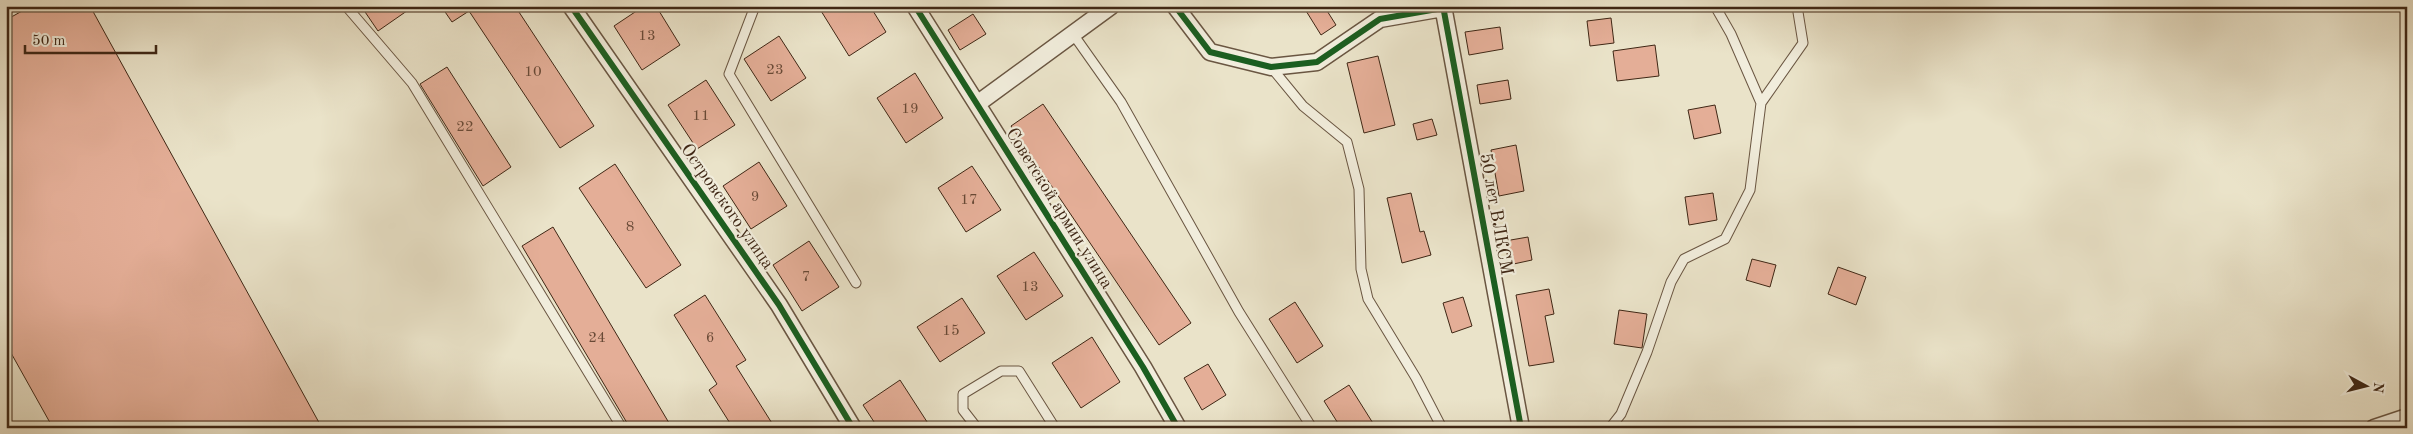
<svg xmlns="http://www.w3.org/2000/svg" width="2413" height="434" font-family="'Old Standard TT',serif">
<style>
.building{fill:#e4ae97;stroke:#3f2715}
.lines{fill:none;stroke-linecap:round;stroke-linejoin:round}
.lane-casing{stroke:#6a5642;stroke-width:11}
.street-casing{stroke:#6a5642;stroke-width:19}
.lane{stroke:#f1eddc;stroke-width:9}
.street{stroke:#f1eddc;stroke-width:16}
.cycleway-casing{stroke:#f1eddc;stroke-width:9}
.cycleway{stroke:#1b5e20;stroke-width:6}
.labels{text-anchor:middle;stroke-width:4.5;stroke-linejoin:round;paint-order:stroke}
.number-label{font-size:15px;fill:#684936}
.street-label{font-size:18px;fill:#3f2715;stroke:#f1eddc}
</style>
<rect width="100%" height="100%" fill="#eae3c9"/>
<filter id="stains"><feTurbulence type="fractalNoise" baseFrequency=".004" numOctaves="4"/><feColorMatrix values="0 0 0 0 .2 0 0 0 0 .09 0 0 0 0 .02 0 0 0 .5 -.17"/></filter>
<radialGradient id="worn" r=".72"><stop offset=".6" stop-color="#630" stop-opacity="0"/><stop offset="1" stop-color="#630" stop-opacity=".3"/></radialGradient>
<!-- building -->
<path class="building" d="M31,6h59l232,422h-269l-47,-84v-324z
M361,6h53l-36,25z
M441,6h74l79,120 -34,22 -91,-137 -17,11z
M644,6h12l24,39 -38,25 -28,-44z
M818,6h52l16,26 -37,24z
M1303,6h21l12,19 -15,10z
M973,14l13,20 -26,16 -12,-20z
M1611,18l3,25 -24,3 -3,-25z
M1500,27l3,22 -34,6 -4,-23z
M779,36l27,42 -35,23 -27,-42z
M1655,45l4,31 -42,5 -4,-30z
M1378,56l17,69 -31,8 -17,-70z
M447,67l64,100 -28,19 -63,-102z
M915,73l28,45 -37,25 -29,-45z
M706,80l29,45 -38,24 -29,-44z
M1508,80l3,19 -31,5 -3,-19z
M1043,104l148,219 -32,22 -148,-219z
M1715,105l6,28 -27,6 -6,-29z
M1432,119l5,16 -20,5 -4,-16z
M1516,145l8,46 -25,5 -8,-46z
M759,162l28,44 -36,23 -28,-43z
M615,164l66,101 -35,23 -67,-100z
M972,166l29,44 -35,22 -28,-44z
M1411,193l9,39 4,-1 7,24 -29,8 -15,-65z
M1713,193l4,27 -28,5 -4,-28z
M553,227l119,201h-42l-108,-182z
M1528,237l4,23 -23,5 -4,-24z
M809,241l30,46 -37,24 -29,-46z
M1034,252l29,44 -37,24 -29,-44z
M1752,259l24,6 -6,22 -24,-7z
M1838,267l28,10 -10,28 -28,-11z
M1549,289l5,25 -9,2 9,46 -25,4 -13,-71z
M705,295l41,65 -10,6 39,62h-42l-24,-38 8,-6 -43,-69z
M1463,297l9,29 -20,7 -9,-30z
M962,298l23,35 -45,29 -23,-35z
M1295,302l28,44 -26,17 -28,-44z
M1619,310l28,4 -5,34 -28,-4z
M1092,337l28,45 -39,26 -29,-45z
M1208,364l18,31 -24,15 -18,-32z
M900,380l31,48h-53l-15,-23z
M1349,385l27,43h-35l-17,-27z"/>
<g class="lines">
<defs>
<path id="lane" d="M346,6l66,77 210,345
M755,6l-26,68 127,209
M1073,34l48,68 118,210 73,116
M1271,67l32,39 44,36 12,47 2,80 7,30 48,79 26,50
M1761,103l42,-60 -6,-37
M977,428l-14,-18v-16l38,-23h18l36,57
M1610,428l11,-14 26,-62 24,-70 13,-23 41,-20 25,-49 11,-87 -30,-69 -16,-28"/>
<path id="street" d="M571,6l208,299 74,123
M915,6l228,361 35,61
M1175,6l35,46 61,15 46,-5 63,-43 63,-11
M1443,6l78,422
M977,104l134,-98
M2374,428l33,-11"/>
</defs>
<!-- lane casing -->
<use href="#lane" class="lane-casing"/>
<!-- street casing -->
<use href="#street" class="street-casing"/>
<!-- lane -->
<use href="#lane" class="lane"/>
<!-- street -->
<use href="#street" class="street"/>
<defs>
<path id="cycleway" d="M571,6l208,299 74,123
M915,6l228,361 35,61
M1175,6l35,46 61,15 46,-5 63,-43 63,-11
M1443,6l78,422"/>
</defs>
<!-- cycleway casing -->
<use href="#cycleway" class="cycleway-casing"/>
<!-- cycleway -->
<use href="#cycleway" class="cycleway"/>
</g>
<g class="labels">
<!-- number labels -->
<g class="number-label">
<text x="647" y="40">13</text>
<text x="775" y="74">23</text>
<text x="533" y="76">10</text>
<text x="910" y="113">19</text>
<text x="701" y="120">11</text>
<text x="465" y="131">22</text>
<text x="755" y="201">9</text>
<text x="969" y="204">17</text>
<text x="630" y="231">8</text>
<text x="806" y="281">7</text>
<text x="1030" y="291">13</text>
<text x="951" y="335">15</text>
<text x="597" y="342">24</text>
<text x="710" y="342">6</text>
</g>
<!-- street labels -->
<g class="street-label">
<text transform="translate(728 206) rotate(55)" y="6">Островского улица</text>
<text transform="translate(1060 208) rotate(58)" y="6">Советской армии улица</text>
<text transform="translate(1497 214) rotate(80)" y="6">50 лет ВЛКСМ</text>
</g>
</g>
<!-- margin -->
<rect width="2413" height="434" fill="none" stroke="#eae3c9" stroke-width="25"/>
<rect x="8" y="8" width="2398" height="419" fill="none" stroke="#3f2715" stroke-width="2.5"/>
<rect x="12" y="12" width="2388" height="409" fill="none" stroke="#3f2715"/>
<!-- north arrow -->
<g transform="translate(2366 386) rotate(97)" stroke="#f1eddc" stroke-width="4" paint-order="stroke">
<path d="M0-4L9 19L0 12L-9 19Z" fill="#3f2715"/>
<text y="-8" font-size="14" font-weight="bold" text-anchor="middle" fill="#3f2715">N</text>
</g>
<!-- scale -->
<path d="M25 45v8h131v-8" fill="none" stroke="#3f2715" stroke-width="2.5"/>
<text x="32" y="45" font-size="15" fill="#3f2715" stroke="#f1eddc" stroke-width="4" paint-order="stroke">50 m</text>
<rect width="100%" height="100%" filter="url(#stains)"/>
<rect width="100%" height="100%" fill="url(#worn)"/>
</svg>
